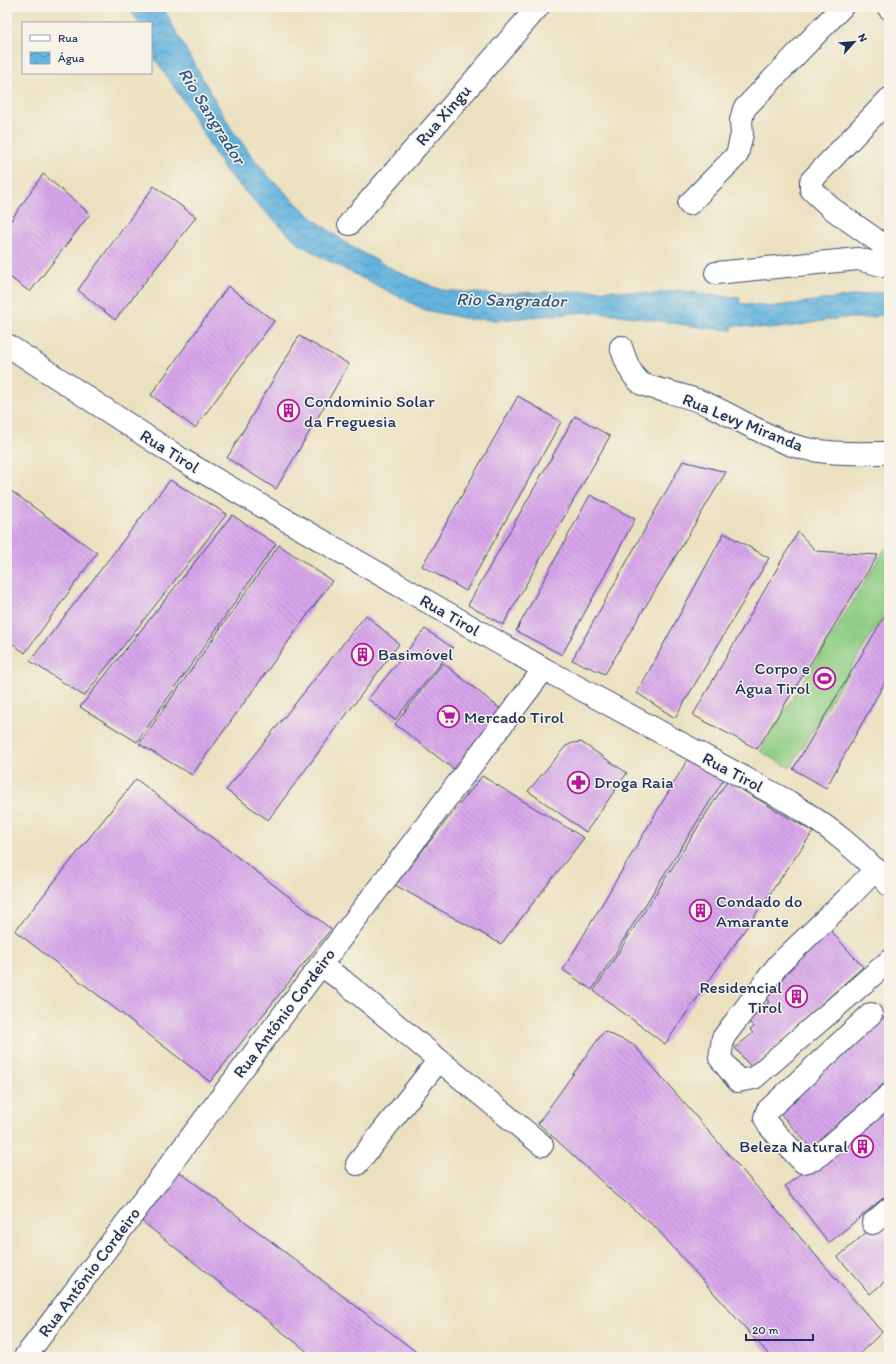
<svg xmlns="http://www.w3.org/2000/svg" width="896" height="1364" font-family="Itim,sans-serif">
<style>
.pitch{fill:#90ce84;stroke:#567e71}
.water{fill:url(#water-waves);stroke:#3f729e}
.building{fill:url(#building-back-hatch)}
.lines{fill:none;stroke-linecap:round;stroke-linejoin:round}
.minor-casing{stroke:#3a4a6d;stroke-width:24}
.major-casing{stroke:#3a4a6d;stroke-width:24}
.minor{stroke:#fff;stroke-width:22}
.major{stroke:#fff;stroke-width:22}
.labels{text-anchor:middle;stroke-width:3;stroke-linejoin:round;paint-order:stroke}
.street-label{font-size:17px;fill:#1b2f5e;stroke:#f7f3e8}
.poi-label{font-size:17px;fill:#1b2f5e;stroke:#f7f3e8;text-anchor:start}
.water-label{font-size:18px;font-style:italic;fill:#315784;stroke:#f7f3e8}
</style>
<defs>
<pattern id="water-waves" width="16" height="10" patternUnits="userSpaceOnUse"><rect width="16" height="10" fill="#63b4de"/><path d="M0 5q4-4 8 0t8 0" fill="none" stroke="#5193b7"/></pattern>
<pattern id="building-back-hatch" width="6" height="6" patternUnits="userSpaceOnUse"><rect width="6" height="6" fill="#d7a5eb"/><path d="M-1 5l2 2M0 0l6 6M5-1l2 2" fill="none" stroke="#ae87c2"/></pattern>
</defs>
<rect width="100%" height="100%" fill="#f7f3e8"/>
<filter id="ink" filterUnits="userSpaceOnUse"><feTurbulence type="fractalNoise" baseFrequency=".025" numOctaves="2"/><feDisplacementMap in="SourceGraphic" scale="8" xChannelSelector="R" yChannelSelector="G"/><feConvolveMatrix kernelMatrix="1 2 1 2 8 2 1 2 1" color-interpolation-filters="sRGB"/></filter>
<filter id="wash" filterUnits="userSpaceOnUse"><feTurbulence type="fractalNoise" baseFrequency=".012" numOctaves="4" result="noise"/><feDisplacementMap in="SourceGraphic" scale="16" xChannelSelector="R" yChannelSelector="G"/><feGaussianBlur stdDeviation="0.9" result="paint"/><feColorMatrix in="noise" values="0 0 0 0 0 0 0 0 0 0 0 0 0 0 0 0 0 1.4 0 .05"/><feComposite in="paint" operator="in"/></filter>
<g filter="url(#wash)">
<rect width="100%" height="100%" fill="#ebe1c0"/>
<!-- pitch -->
<path class="pitch" d="M885,549l4,1v56l-99,162 -30,-17z"/>
<!-- water -->
<path class="water" d="M128,7h35l22,41 47,82 35,45 44,42 39,29 50,27 42,17 47,4 123,-4 42,4 24,-4 31,5 31,3 -1,5 30,4 120,-16v22l-21,5h-28l-51,9 -20,2 -36,-4 -1,5 -26,-2 -92,-14 -29,-2 -87,8 -30,-1 -43,-9 -100,-51 -26,-15 -47,-45 -28,-30 -39,-66 -30,-44v-11l-4,-7v-18h-12z"/>
<g id="blocks">
<!-- building -->
<path class="building" d="M43,174l47,40 -60,78 -23,-17v-49z
M154,186l42,31 -81,103 -37,-30z
M228,286l46,35 -79,107 -44,-33z
M299,336l50,28 -73,125 -49,-31z
M518,396l43,26 -95,169 -44,-25z
M575,416l35,20 -107,189 -35,-20z
M683,461l43,11 -121,202 -33,-14z
M170,480l57,34 -143,182 -54,-35z
M7,488l90,65 -72,100 -18,-14z
M590,495l45,24 -73,136 -46,-24z
M232,515l44,29 -139,198 -57,-35z
M798,532l18,19 62,4 -121,194 -64,-34z
M724,533l45,25 -94,160 -38,-25z
M279,545l53,36 -140,194 -53,-31z
M889,609v66l-63,113 -33,-19z
M366,615l33,29 -131,176 -42,-30z
M425,629l28,19 -58,72 -27,-21z
M443,663l60,48 -47,60 -61,-47z
M581,742l46,31 -41,59 -58,-41 38,-45 7,-3z
M688,759l36,20 -132,211 -29,-20z
M482,776l102,62 -83,106 -106,-59z
M136,779l195,150 -121,153 -195,-151z
M727,781l86,51 -148,212 -71,-53z
M830,930l33,37 -112,100 -16,-19 18,-15 -3,-3 4,-3 -6,-6 21,-19 -8,-10z
M889,1013v66l-78,69 -33,-37z
M604,1031l30,14 248,287 -26,25h-85l-116,-130 -42,-35 -75,-69z
M889,1106v87l-60,50 -44,-57z
M177,1170l246,187h-109l-175,-138z
M889,1213v65l-19,16 -32,-37z"/>
</g>
</g>
<g filter="url(#ink)">
<use href="#blocks" fill-opacity="0" stroke="#3a4a6d" stroke-width="1"/>
<g class="lines">
<defs>
<path id="minor" d="M889,99l-78,82v8l20,19 58,41
M689,204l48,-49 5,-21 -1,-13 3,-12 98,-102
M349,224l189,-217
M716,273l142,-14 31,8
M621,347c5,14 9,28 21,37 21,8 46,11 67,21 29,13 55,31 86,41 30,9 63,7 94,7
M876,869l-27,28 -71,68 -55,73 -3,20 18,23 16,-3 135,-117
M320,965l22,15 200,165
M871,1014l-104,97 -2,7 4,8 34,36 12,-3 74,-64
M357,1164l82,-104
M873,1223l16,-14
M25,1357l519,-688"/>
<path id="major" d="M888,7l1,1
M7,345l177,116 360,208 245,133c39,24 70,48 100,83"/>
</defs>
<!-- minor casing -->
<use href="#minor" class="minor-casing"/>
<!-- major casing -->
<use href="#major" class="major-casing"/>
<!-- minor -->
<use href="#minor" class="minor"/>
<!-- major -->
<use href="#major" class="major"/>
</g>
</g>
<!-- icons -->
<defs>
<symbol id="building-ring" viewBox="-11 -11 22 22"><circle r="9.5" fill="#f7f3e8" stroke="#b5179e" stroke-width="1.5"/><path d="M-4-6H4V6H1V3H-1V6H-4ZM-2.5-4.3h1.7v1.8h-1.7ZM.8-4.3h1.7v1.8H.8ZM-2.5-1h1.7V.8h-1.7ZM.8-1h1.7V.8H.8Z" fill="#b5179e"/></symbol>
<symbol id="stadium-ring" viewBox="-11 -11 22 22"><circle r="9.5" fill="#f7f3e8" stroke="#b5179e" stroke-width="1.5"/><path d="M0-5a6.5 5 0 1 0 0 10a6.5 5 0 1 0 0-10ZM-3.5-1.8h7v3.6h-7Z" fill="#b5179e"/></symbol>
<symbol id="supermarket-ring" viewBox="-11 -11 22 22"><circle r="9.5" fill="#f7f3e8" stroke="#b5179e" stroke-width="1.5"/><path d="M-6-5.5h2.5l.6 2H6L4.5 2H-2.5L-4.4-4H-6ZM-1.5 3.2a1.3 1.3 0 1 0 .1 0ZM3 3.2a1.3 1.3 0 1 0 .1 0Z" fill="#b5179e"/></symbol>
<symbol id="pharmacy-ring" viewBox="-11 -11 22 22"><circle r="9.5" fill="#f7f3e8" stroke="#b5179e" stroke-width="1.5"/><path d="M-2-6h4v4h4v4h-4v4h-4v-4h-4v-4h4Z" fill="#b5179e"/></symbol>
</defs>
<g fill-rule="evenodd">
<use href="#building-ring" x="276" y="398" width="25" height="25"/>
<use href="#building-ring" x="350" y="642" width="25" height="25"/>
<use href="#stadium-ring" x="812" y="666" width="25" height="25"/>
<use href="#supermarket-ring" x="436" y="704" width="25" height="25"/>
<use href="#pharmacy-ring" x="566" y="770" width="25" height="25"/>
<use href="#building-ring" x="688" y="898" width="25" height="25"/>
<use href="#building-ring" x="784" y="984" width="25" height="25"/>
<use href="#building-ring" x="850" y="1134" width="25" height="25"/>
</g>
<g class="labels">
<!-- street labels -->
<g class="street-label">
<text transform="translate(443 115) rotate(-49)" y="6">Rua Xingu</text>
<text transform="translate(743 422) rotate(22)" y="6">Rua Levy Miranda</text>
<text transform="translate(170 451) rotate(32)" y="6">Rua Tirol</text>
<text transform="translate(450 615) rotate(30)" y="6">Rua Tirol</text>
<text transform="translate(733 772) rotate(28)" y="6">Rua Tirol</text>
<text transform="translate(284 1013) rotate(-53)" y="6">Rua Antônio Cordeiro</text>
<text transform="translate(89 1272) rotate(-53)" y="6">Rua Antônio Cordeiro</text>
</g>
<!-- poi labels -->
<g class="poi-label">
<text x="304" y="407">Condominio Solar<tspan x="304" dy="20">da Freguesia</tspan></text>
<text x="378" y="660">Basimóvel</text>
<text x="810" y="674" text-anchor="end">Corpo e<tspan x="810" dy="20">Água Tirol</tspan></text>
<text x="464" y="723">Mercado Tirol</text>
<text x="594" y="788">Droga Raia</text>
<text x="716" y="907">Condado do<tspan x="716" dy="20">Amarante</tspan></text>
<text x="782" y="993" text-anchor="end">Residencial<tspan x="782" dy="20">Tirol</tspan></text>
<text x="848" y="1152" text-anchor="end">Beleza Natural</text>
</g>
<!-- water labels -->
<g class="water-label">
<text transform="translate(212 116) rotate(58)" y="6">Rio Sangrador</text>
<text transform="translate(511 300) rotate(1)" y="6">Rio Sangrador</text>
</g>
</g>
<!-- margin -->
<rect width="896" height="1364" fill="none" stroke="#f7f3e8" stroke-width="24"/>
<!-- legend -->
<rect x="22" y="22" width="130" height="52" fill="#f7f3e8" stroke="#9fa5b1"/>
<rect x="30" y="35" width="20" height="6" fill="#ffffff" stroke="#9fa5b1"/>
<text x="58" y="42" font-size="12" fill="#1b2f5e">Rua</text>
<rect x="30" y="52" width="20" height="12" fill="url(#water-waves)" stroke="#9fa5b1"/>
<text x="58" y="62" font-size="12" fill="#1b2f5e">Água</text>
<!-- north arrow -->
<g transform="translate(854 42) rotate(63)" stroke="#f7f3e8" stroke-width="3" paint-order="stroke">
<path d="M0-3L7 15L0 10L-7 15Z" fill="#1b2f5e"/>
<text y="-6" font-size="11" font-weight="bold" text-anchor="middle" fill="#1b2f5e">N</text>
</g>
<!-- scale -->
<path d="M746 1334v6h67v-6" fill="none" stroke="#1b2f5e" stroke-width="2"/>
<text x="752" y="1334" font-size="12" fill="#1b2f5e" stroke="#f7f3e8" stroke-width="3" paint-order="stroke">20 m</text>
</svg>
